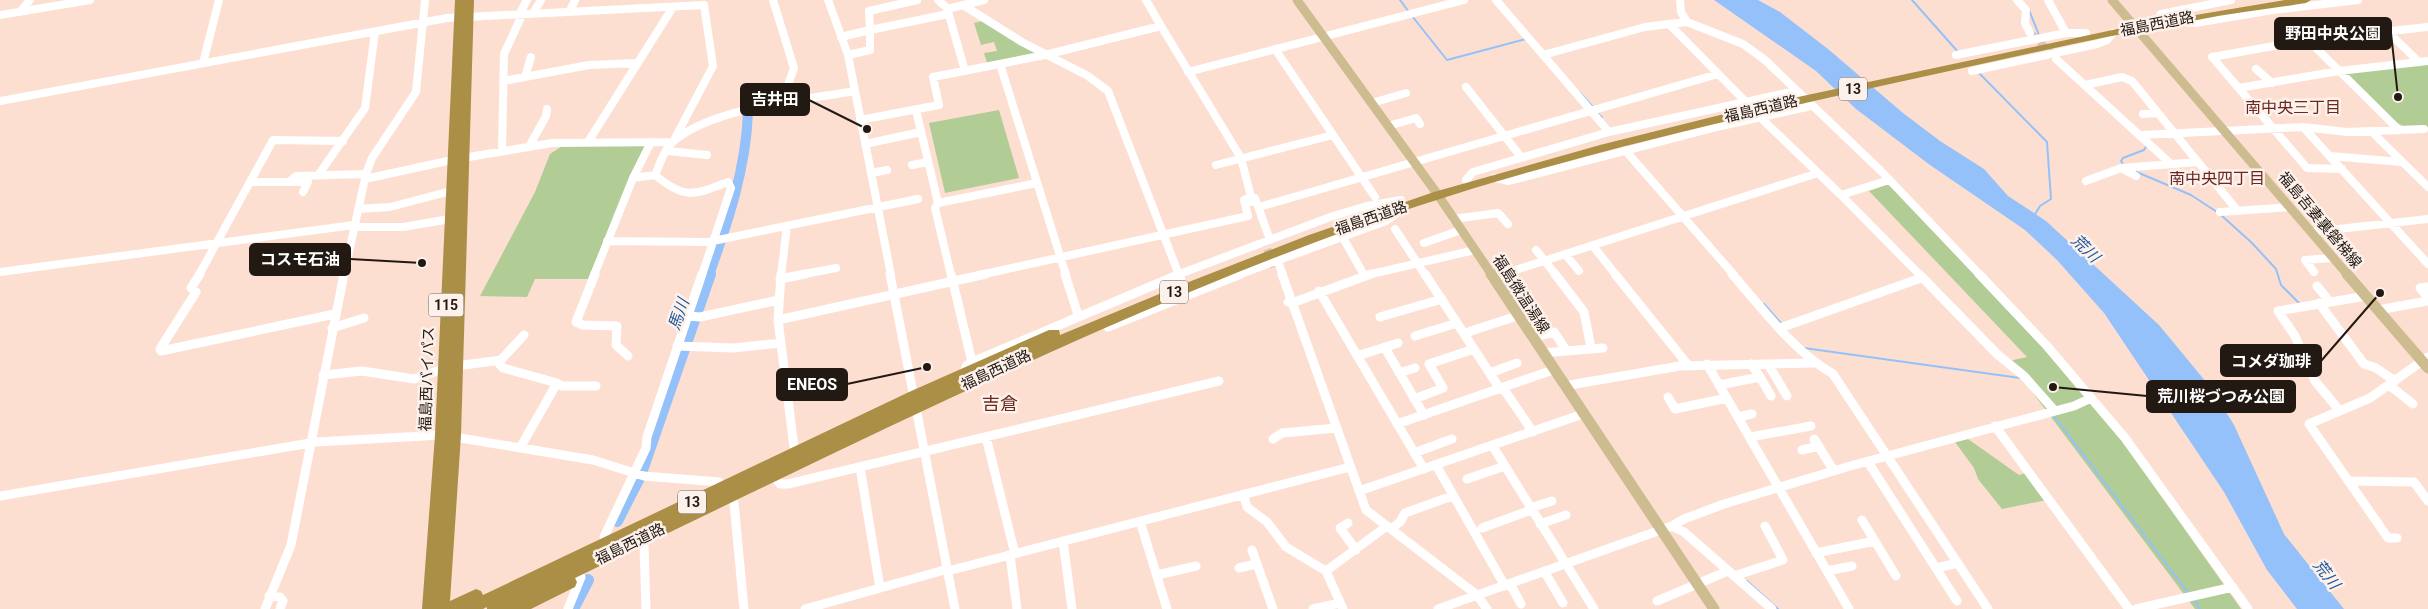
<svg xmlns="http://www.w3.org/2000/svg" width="2428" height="609" font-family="Roboto,'Noto Sans JP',sans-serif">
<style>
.green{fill:#b1cd95}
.water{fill:#95c1fb}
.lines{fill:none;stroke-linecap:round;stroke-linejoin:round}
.stream{stroke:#95c1fb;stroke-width:2}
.river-far1{stroke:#95c1fb;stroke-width:10}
.river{stroke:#95c1fb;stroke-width:12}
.minor-tunnel{stroke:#dcc1b4;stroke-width:8;stroke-dasharray:8 4;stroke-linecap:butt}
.minor-far1{stroke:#fff;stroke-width:8}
.minor{stroke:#fff;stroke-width:9}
.major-far1{stroke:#cdbc90;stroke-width:9}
.major{stroke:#cdbc90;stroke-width:11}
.highway{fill:#ab8f46;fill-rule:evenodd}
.labels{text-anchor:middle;stroke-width:5;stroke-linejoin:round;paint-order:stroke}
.shield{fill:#fdf1eb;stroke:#645a54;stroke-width:1}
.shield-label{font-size:14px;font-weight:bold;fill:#231913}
.street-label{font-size:15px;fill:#231913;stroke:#fdf1eb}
.neighbourhood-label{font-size:16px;fill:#6c2722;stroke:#fdf1eb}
.water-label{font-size:16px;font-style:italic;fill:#1e579b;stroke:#fdf1eb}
.quarter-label{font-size:18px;fill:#6c2722;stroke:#fdf1eb}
.leader{fill:none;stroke:#231913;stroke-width:2}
.callout-dot{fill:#231913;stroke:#fdf1eb;stroke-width:2}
.callout{fill:#231913;stroke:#231913;stroke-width:2}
.callout-label{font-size:16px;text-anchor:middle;font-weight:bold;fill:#fff}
</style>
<rect width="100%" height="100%" fill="#fddfd1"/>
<!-- green -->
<path class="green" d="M986,20l52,33 -51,10 -3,-10 13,-2 -3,-9 -13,3 -7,-22z
M2428,64v63h-23l-12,-6 -48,-48z
M999,110l20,68 -74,15 -16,-70z
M565,144l81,2 -58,133h-53l-8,18 -47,-1 55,-104 15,-38z
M1889,184l152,161 80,94 120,170h-46l-186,-248 18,-4 -158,-166z
M1968,439l51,36 7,-2 21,27 -45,9 -24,-30 -4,-11 -19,-26z"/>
<!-- water -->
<path class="water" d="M1714,0h44l22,12 48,37 75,64 37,28 44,28 24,27 38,25 113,104 52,63 23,37 50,109 60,75h-47l-30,-39 -43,-78 -120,-179 -47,-53 -32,-30 -95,-65 -74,-56 -40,-38z"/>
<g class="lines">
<!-- stream -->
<path class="stream" d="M1400,0l9,12
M1912,0l47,53
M2029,10l10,25
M1412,16l35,44 79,-21
M1978,72l69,70 4,57 -11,7 -6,10
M1579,92l14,15
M1597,113l5,4
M2124,166l-3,-5 2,-3 21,-8 3,-5
M2132,170l59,25 26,17
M2221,215l31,28 24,26 5,16 18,18
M1764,304l17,19
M1804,348l216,30
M2053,415l136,179
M1747,581l31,28
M2194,600l6,9"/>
<!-- river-far1 -->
<path class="river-far1" d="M709,275c19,-53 37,-106 39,-163"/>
<!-- river -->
<path class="river" d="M617,521l23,-45 70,-202
M573,609l15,-29"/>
<!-- minor-tunnel -->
<path class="minor-tunnel" d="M2031,34l25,24
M1263,238l11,29"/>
<!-- minor-far1 -->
<path class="minor-far1" d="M773,0l21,68 -13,36
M828,0l20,55 43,220
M938,0l9,8 18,63
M1146,0l15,26
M1496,0l113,132
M1680,0l1,12 6,10 56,22 22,16 116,111 99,104
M2017,0l9,10 -1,13 5,10
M2048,0l18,33
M963,5l59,37 66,34 20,15 71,184
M947,9l37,-9
M570,11l5,-11
M20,12l10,-12
M534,12l7,-12
M520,13l7,-13
M0,15l90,-15
M2159,18l2,-4 70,-14
M2174,21l21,2 78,-13 85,-10
M1687,22l-18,2 76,77
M2387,31l32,31
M841,37l29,-7 -1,-19 48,-11
M2308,40l91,90
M1275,49l100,148
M848,55l22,-5v-20l78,-16
M1543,55l102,-28 24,-3
M1956,55l110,-22h20
M2212,57l96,-17 120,-13
M2212,57l95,111 35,1
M2056,59l115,105
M203,63l16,-63
M1000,64l66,211
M2256,69l16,14
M1972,71l125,-27 10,-4 6,-7
M1188,72l276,-72
M525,77l6,-20
M503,81l86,-16 49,-2
M2085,85l37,-8 10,4 105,129
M1466,87l55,70
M2239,88l100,-17 89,-10
M0,101l447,-83 257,-13 9,61 -40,76 -121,1 -89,15
M1372,103l34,-10
M916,110l22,93 99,-20
M2143,114l15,-1
M1760,117l81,78 48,-15
M860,120l79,-15 -6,-28 112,-22 116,-29 80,132 10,39 4,1 15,42
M1388,126l28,-8 4,6
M2303,127l125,137
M2372,132l56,55
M2141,135l162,-8 44,5 77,-3
M588,142l85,-135
M865,144l56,-12
M530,145l16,-29 1,-7
M1625,150l109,125
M502,151l2,-97 19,-41
M668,151l39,4
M2330,156l72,6
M912,165l16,-3
M1216,165l117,-30
M2121,168l15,8
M871,173l16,-3
M319,174l46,-66 10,-76
M633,178l22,-3
M1495,178l14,3 212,-55 90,-20
M365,179l87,-19
M1466,180l7,-8 136,-40 186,-41
M290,181l6,-5 70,-2
M2086,181l35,-13 77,-6
M251,182h57l-5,10
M1841,195l79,80
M938,203l-3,5 16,67
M1259,207l459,-133
M358,209l32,-2 61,-16
M2220,212l70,-5
M1453,219l45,-6 10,11
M354,227h49l47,-8
M1395,229l30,46
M2312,232l116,-13
M1342,236l22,39
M607,241l101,1 210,-43
M1424,243l37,-13
M1593,246l23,29
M1536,250l20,25
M1566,255l13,16
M1277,259l6,16
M0,272l354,-47
M2314,272l-9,-12 28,-2
M199,275l74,-135 70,1
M344,275l22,-101 6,-16 44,-66 9,-92
M594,275l39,-97 18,-36
M702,275l29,-87 -3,-6c-34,13 -43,18 -73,-7 5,-11 9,-26 19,-34 40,-34 130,-41 181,-50
M781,275l6,-49
M799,275l37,-7
M980,275l268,-59 -4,-16 7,-3v5
M1177,275l156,-59 34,-10 34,-6
M1238,275l148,-54 18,-13
M1367,275l108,-25
M1500,275l318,-102"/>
<!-- minor -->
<path class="minor" d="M200,274l-9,14 5,4 -36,57 1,2 174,-37
M595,274l-19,48 7,3 34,1 -1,19 12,11
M781,274l-3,46 16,127
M890,274l65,335
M951,274l21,88
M1065,274l13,41
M1179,274l2,6
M1282,274l84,236 111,85 10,14
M1363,274l1,2
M1425,274l75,115 5,2 28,41
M1555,274l29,38 7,36
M1615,274l73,91
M1732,274c31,35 61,77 101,100l155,235
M1919,274l78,80 27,22 30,34
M1979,274l68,72 78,92 123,171
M1492,278l12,-4
M780,279l25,-5
M2317,286l13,16
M2428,287l-8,1 8,10
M1319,291l105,178
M1288,302l4,1 79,-29
M2319,303l45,61 12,4 19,13
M2378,310l50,-9
M688,316l12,1 79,-17
M1380,317l62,-18
M778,320l208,-46
M1108,327l133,-53
M332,328l32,-10
M1780,328l141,-50
M1465,333l52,-17
M1415,336l42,-13
M1532,338l22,-6 12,18
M677,346l56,2 48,-5
M1385,348l39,67
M1542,353l61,-5
M1357,356l41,-13
M497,361l6,7 54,15
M1707,364l142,245
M1768,364l19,32
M456,366l45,-6 23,-25
M1399,373l16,-5
M1490,373l27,-10
M963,374l4,-9 5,-3 208,-88
M323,375l39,-4 52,8 29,-10
M1760,377l11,19
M1719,385l41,-8 -9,-13
M2389,385l24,19
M1564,386l116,-20 134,-3
M1668,397l7,12 52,-11
M1414,399l29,-11 -14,-24 45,-15
M2340,411l-25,-30 -20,-45 -17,-25 88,-15
M1738,417l14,-3
M1397,424l156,-54
M1995,426l134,183
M986,437l29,117
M1750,437l61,-11
M1273,439l9,-6 55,-5
M1814,439l20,32
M1492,445l102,164
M520,448l37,-65 5,3h34
M1802,450l17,-4
M1414,453l38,-14
M1868,462l89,139
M1436,465l69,121
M860,467l20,121
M774,476l6,8h8l431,-103
M1467,479l38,-13
M2348,481l66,1 14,19
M1359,491l224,-77
M1243,494l4,13 20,15 19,25 40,24 17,38
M0,496l316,-54 126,-7 151,25 51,16 75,6
M734,503l10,106
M1530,508l22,-7
M1862,520l34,56
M1140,521l27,88
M1348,523l-8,5 16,22
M1540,524l26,-9
M1672,526l12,6 88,77
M1482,528l49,-18
M1391,529l9,-7 5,-9 47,-17
M604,537l42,-89 1,-11 55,-163
M2397,538h-9l-79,-114 61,-26 58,-41
M1063,541l9,68
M644,546l2,63
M1252,550l21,59
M1816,553l59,-12
M1010,555l7,54
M1239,568l17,-4
M1936,568l22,-5
M948,571l402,-104
M1326,571l61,-45
M1544,571l19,32
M1827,571l25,-5
M1157,575l39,-9
M1734,576l49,-16 -18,-34
M1510,584l11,20
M269,596l11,1 3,4 -3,8
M1657,601l71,-30
M265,609l26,-64 53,-271
M568,609l13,-32
M805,609l143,-40
M1313,609l27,-6
M1438,609l234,-83 12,-7 40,-15 126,-38 224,-60 17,-8
M2136,609l97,-22"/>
<!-- major-far1 -->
<path class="major-far1" d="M1297,0l141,195 54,80
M2112,0l236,275"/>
<!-- major -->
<path class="major" d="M1491,274l223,335
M2347,274l81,94"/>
<!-- highway -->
<path class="highway" d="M455,0h19l-13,435 -11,166 26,-12 5,2 2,4 426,-203 140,-62h10l1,5 121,-50 128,-50 125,-43 166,-47 160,-40 376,-80 149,-25h26l-5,3c-36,6 -73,10 -109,17 -103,18 -205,42 -307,64 -194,43 -390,88 -577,159 -253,96 -494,218 -738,335l2,4 -2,5 -44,22h-44v-2l-4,2h-61l13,-174z"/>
</g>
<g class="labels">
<!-- shield labels -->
<g class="shield">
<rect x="1839" y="77.5" width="28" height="23" rx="4"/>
<rect x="1160" y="280.5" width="28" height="23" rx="4"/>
<rect x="428.5" y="293.5" width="35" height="23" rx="4"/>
<rect x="678" y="490.5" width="28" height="23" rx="4"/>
</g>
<g class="shield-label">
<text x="1853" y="94">13</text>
<text x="1174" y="297">13</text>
<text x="446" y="310">115</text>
<text x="692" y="507">13</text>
</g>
<!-- street labels -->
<g class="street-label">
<text transform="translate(2157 24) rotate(-11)" y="5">福島西道路</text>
<text transform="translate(1761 109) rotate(-13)" y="5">福島西道路</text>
<text transform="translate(1371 218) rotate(-19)" y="5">福島西道路</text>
<text transform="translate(2320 220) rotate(50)" y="5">福島吾妻裏磐梯線</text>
<text transform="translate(1521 294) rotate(57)" y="5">福島微温湯線</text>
<text transform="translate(996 370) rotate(-25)" y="5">福島西道路</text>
<text transform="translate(427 379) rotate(-88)" y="5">福島西バイパス</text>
<text transform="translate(630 544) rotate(-26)" y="5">福島西道路</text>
</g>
<!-- neighbourhood labels -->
<g class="neighbourhood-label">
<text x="2293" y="113">南中央三丁目</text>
<text x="2217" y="184">南中央四丁目</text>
</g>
<!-- water labels -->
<g class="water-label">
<text transform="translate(2086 248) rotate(44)" y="6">荒川</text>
<text transform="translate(678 314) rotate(-71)" y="6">馬川</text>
<text transform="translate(2327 574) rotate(52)" y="6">荒川</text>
</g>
<!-- quarter labels -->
<g class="quarter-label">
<text x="1000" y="410">吉倉</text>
</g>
</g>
<!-- callouts -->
<path class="leader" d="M2398 97L2391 33M867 129L809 100M422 263L350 259M2380 293L2321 361M927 367L847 384M2053 387L2147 396"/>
<g class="callout-dot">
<circle cx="2398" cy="97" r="5"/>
<circle cx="867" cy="129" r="5"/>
<circle cx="422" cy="263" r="5"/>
<circle cx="2380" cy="293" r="5"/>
<circle cx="927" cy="367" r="5"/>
<circle cx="2053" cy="387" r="5"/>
</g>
<g class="callout">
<rect x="2275" y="18" width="116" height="31" rx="5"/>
<rect x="741" y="84" width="68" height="31" rx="5"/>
<rect x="250" y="244" width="100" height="31" rx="5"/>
<rect x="2221" y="345" width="100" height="31" rx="5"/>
<rect x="777" y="369" width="70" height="31" rx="5"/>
<rect x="2147" y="381" width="148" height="31" rx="5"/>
</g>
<g class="callout-label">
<text x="2333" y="39">野田中央公園</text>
<text x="775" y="105">吉井田</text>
<text x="300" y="265">コスモ石油</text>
<text x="2271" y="367">コメダ珈琲</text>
<text x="812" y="390">ENEOS</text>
<text x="2221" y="402">荒川桜づつみ公園</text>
</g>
</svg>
